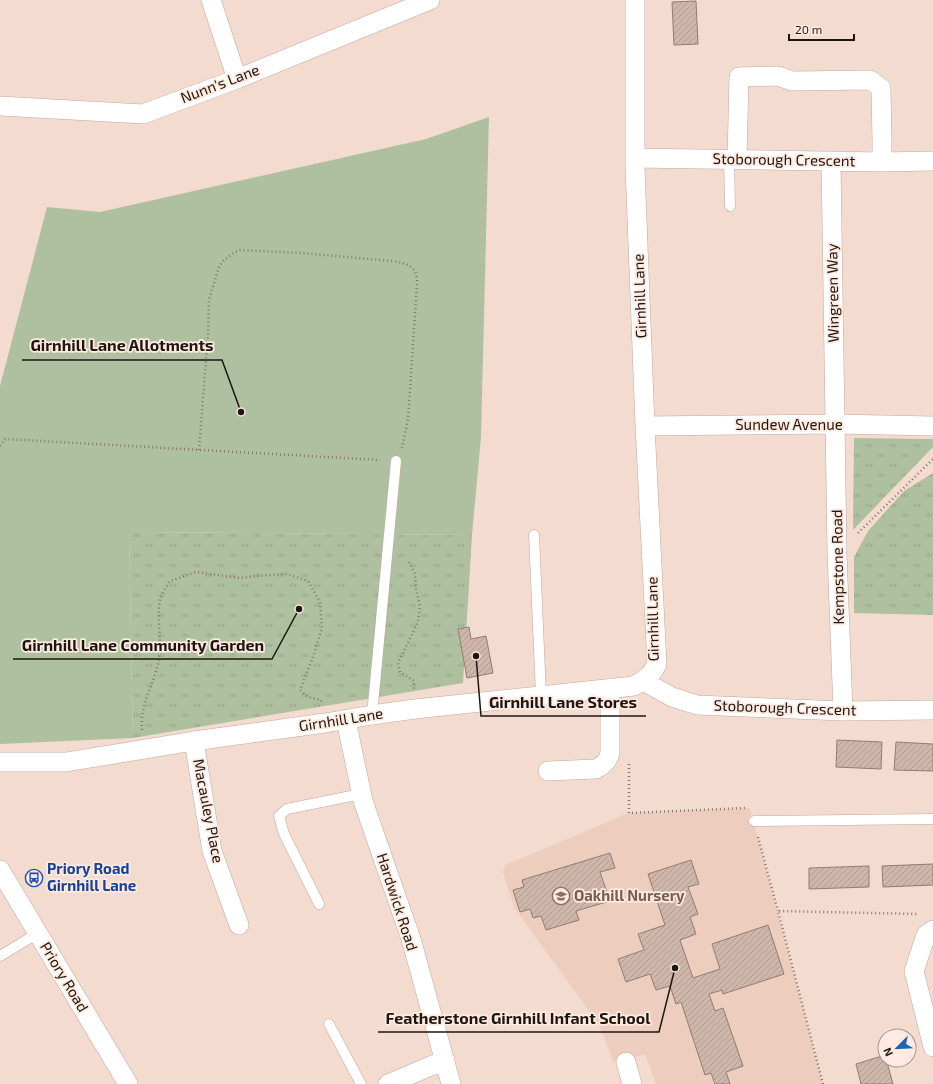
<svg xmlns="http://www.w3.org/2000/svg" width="933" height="1084" font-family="'Exo 2',sans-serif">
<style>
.built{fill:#edcdbd}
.park{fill:url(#park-tufts)}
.garden{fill:#afc0a0}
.building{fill:url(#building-hatch);stroke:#927c71}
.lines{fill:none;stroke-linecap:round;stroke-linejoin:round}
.service-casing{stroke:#c0a89d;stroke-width:11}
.minor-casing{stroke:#c0a89d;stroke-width:20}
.path{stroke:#86766e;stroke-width:2.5;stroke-dasharray:1 3;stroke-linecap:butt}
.service{stroke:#fff;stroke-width:10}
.minor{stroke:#fff;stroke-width:19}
.labels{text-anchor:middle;stroke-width:3.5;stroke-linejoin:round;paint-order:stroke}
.street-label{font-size:15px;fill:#1f1612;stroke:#feeae0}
.transit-label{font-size:15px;font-weight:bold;fill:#164399;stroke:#feeae0;text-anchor:start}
.education-label{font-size:15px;font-weight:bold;fill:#785e54;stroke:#feeae0;text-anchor:start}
.leader{fill:none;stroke:#1f1612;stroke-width:1.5}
.callout-dot{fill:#1f1612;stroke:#feeae0;stroke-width:1.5}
.callout-label{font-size:16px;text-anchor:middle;font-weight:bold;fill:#1f1612;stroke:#feeae0;stroke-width:3.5;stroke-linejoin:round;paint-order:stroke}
</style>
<defs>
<pattern id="park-tufts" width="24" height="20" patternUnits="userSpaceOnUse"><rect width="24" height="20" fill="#afc0a0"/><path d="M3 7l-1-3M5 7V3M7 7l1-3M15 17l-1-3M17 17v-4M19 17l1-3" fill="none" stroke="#96a489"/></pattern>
<pattern id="building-hatch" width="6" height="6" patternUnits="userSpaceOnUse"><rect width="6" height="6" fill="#ceb6aa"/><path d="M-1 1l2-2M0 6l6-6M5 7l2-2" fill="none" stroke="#b09c91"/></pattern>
</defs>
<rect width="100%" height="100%" fill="#f4dbcf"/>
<!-- built -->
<path class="built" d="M750,808l73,276h-167l-11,-30 -31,9 -15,-38 -85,-118 -11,-34 2,-8 124,-52z"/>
<!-- park -->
<path class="park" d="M854,438l79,1v8l-80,83z
M933,473v142l-79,-2v-56l14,-26 36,-40z
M129,532l343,3 -9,148 -330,55z"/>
<!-- garden -->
<path class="garden" d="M489,117l-8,320 -9,98 -343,-3 4,206 -133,6v-358l47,-179 53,5 326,-73z"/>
<!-- building -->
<path class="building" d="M696,1l2,43 -24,1 -2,-43z
M469,627l2,12 15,-3 7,37 -26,5 -9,-49z
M837,740l45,2 -1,27 -45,-2z
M896,742l37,2v27l-39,-1z
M610,853l5,15 -15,4 10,29 -34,10 3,9 -33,10 -5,-14 -8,2 -3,-9 -10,3 -7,-22 11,-3 -2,-7z
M691,860l8,24 -11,3 10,27 -8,3 6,17 -16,6 13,38 27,-9 -8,-25 56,-19 16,49 -61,20 -1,-4 -13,4 6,17 8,-3 20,58 -17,6 4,12h-15l-4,-11 -6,2 -24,-73 -5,2 -6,-18 -14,4 -6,-16 -24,8 -8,-23 26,-9 -6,-16 27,-9 -17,-51z
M933,864v21l-50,2 -1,-21z
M869,866v21l-60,2v-21z
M885,1055l8,29h-32l-5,-20z"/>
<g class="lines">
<defs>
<path id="service" d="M729,159l1,47
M534,535l7,160
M372,715l24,-254
M754,821l179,-2
M319,904l-35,-70 -5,-18 8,-7 74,-15
M0,956l38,-23
M329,1024l32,60"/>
<path id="minor" d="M211,0l26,79
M0,106l143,8 94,-35 193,-79
M635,158l247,4 51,-1
M737,160l2,-83 39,-1 14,5 78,-1 11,8 1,53v21
M831,161l6,392 6,158
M645,426l191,-2 97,2
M643,681l29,16 25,8 146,6 90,-1
M346,720l17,81 48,138 40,145
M194,741l18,110 27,74
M0,762h66l128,-21 131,-18 47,-8 43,-6 219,-23c12,-7 17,-10 23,-22l-12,-238 -10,-259v-167
M548,771l48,-2c8,-4 12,-8 14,-16v-65
M0,870l128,214
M933,930l-7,5 -12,36 19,76
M626,1062l6,22
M388,1084l57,-24"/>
</defs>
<!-- service casing -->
<use href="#service" class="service-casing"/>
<!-- minor casing -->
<use href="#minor" class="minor-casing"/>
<!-- path -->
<path class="path" d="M0,446l5,-7 375,21
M199,450l9,-116 1,-34 8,-27 3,-8 4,-5 11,-8 5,-2 62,3 90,8c15,2 26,5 25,23l-9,135 -6,29
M858,533l75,-74
M409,562l6,12 1,15 4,17 -2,16 -20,41 2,9 14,9v8
M142,730c-3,-28 16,-51 18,-78 1,-14 -4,-44 1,-55 2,-6 6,-11 9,-16l26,-9 43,6 18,-2 30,-2 21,7 12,21 2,26 -9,29 -13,33 8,7 13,3v3
M629,764v49l116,-5
M758,837l20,74
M823,1084l-45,-173 141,3"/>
<!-- service -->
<use href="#service" class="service"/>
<!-- minor -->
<use href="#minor" class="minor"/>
</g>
<!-- icons -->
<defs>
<symbol id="bus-ring" viewBox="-11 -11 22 22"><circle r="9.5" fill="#feeae0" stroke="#1a4fb4" stroke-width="1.5"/><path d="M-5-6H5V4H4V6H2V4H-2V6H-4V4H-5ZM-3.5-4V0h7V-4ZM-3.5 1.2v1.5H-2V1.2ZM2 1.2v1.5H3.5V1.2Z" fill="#1a4fb4"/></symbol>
<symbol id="school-ring" viewBox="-11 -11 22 22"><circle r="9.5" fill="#feeae0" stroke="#8d6e63" stroke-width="1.5"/><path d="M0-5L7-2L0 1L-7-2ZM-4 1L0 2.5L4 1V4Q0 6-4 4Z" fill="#8d6e63"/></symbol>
</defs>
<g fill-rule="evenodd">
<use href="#bus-ring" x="24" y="868" width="20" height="20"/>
<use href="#school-ring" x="551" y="886" width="20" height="20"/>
</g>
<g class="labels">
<!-- street labels -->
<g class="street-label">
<text transform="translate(220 84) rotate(-21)" y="5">Nunn's Lane</text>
<text transform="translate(784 160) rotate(1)" y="5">Stoborough Crescent</text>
<text transform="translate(833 293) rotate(-91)" y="5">Wingreen Way</text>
<text transform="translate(640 296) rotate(-92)" y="5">Girnhill Lane</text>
<text x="789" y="430">Sundew Avenue</text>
<text transform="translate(838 567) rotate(-91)" y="5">Kempstone Road</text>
<text transform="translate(653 619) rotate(-91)" y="5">Girnhill Lane</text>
<text transform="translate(785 708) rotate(2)" y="5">Stoborough Crescent</text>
<text transform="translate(341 720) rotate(-9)" y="5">Girnhill Lane</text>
<text transform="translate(208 811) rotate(79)" y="5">Macauley Place</text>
<text transform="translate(397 902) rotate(72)" y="5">Hardwick Road</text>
<text transform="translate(64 977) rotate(59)" y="5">Priory Road</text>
</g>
<!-- transit labels -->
<g class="transit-label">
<text x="47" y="874">Priory Road<tspan x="47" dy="17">Girnhill Lane</tspan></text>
</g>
<!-- education labels -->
<g class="education-label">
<text x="574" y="901">Oakhill Nursery</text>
</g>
</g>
<!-- callouts -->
<path class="leader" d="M241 412L222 360H22M299 609L272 659H13M476 656L481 716H646M675 968L659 1032H378"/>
<g class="callout-dot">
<circle cx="241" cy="412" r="4"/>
<circle cx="299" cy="609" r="4"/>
<circle cx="476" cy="656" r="4"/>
<circle cx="675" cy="968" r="4"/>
</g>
<g class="callout-label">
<text x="122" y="351">Girnhill Lane Allotments</text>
<text x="143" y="651">Girnhill Lane Community Garden</text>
<text x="563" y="708">Girnhill Lane Stores</text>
<text x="518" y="1024">Featherstone Girnhill Infant School</text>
</g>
<!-- north arrow -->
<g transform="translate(897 1048) rotate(246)"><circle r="19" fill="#feeae0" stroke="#a5958e"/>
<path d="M0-3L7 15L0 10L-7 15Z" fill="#1e64b4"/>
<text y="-6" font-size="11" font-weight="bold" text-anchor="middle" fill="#1f1612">N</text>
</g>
<!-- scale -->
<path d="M789 34v6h65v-6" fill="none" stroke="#1f1612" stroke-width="2"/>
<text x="795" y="34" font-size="12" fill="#1f1612" stroke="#feeae0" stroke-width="3" paint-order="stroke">20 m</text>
</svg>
